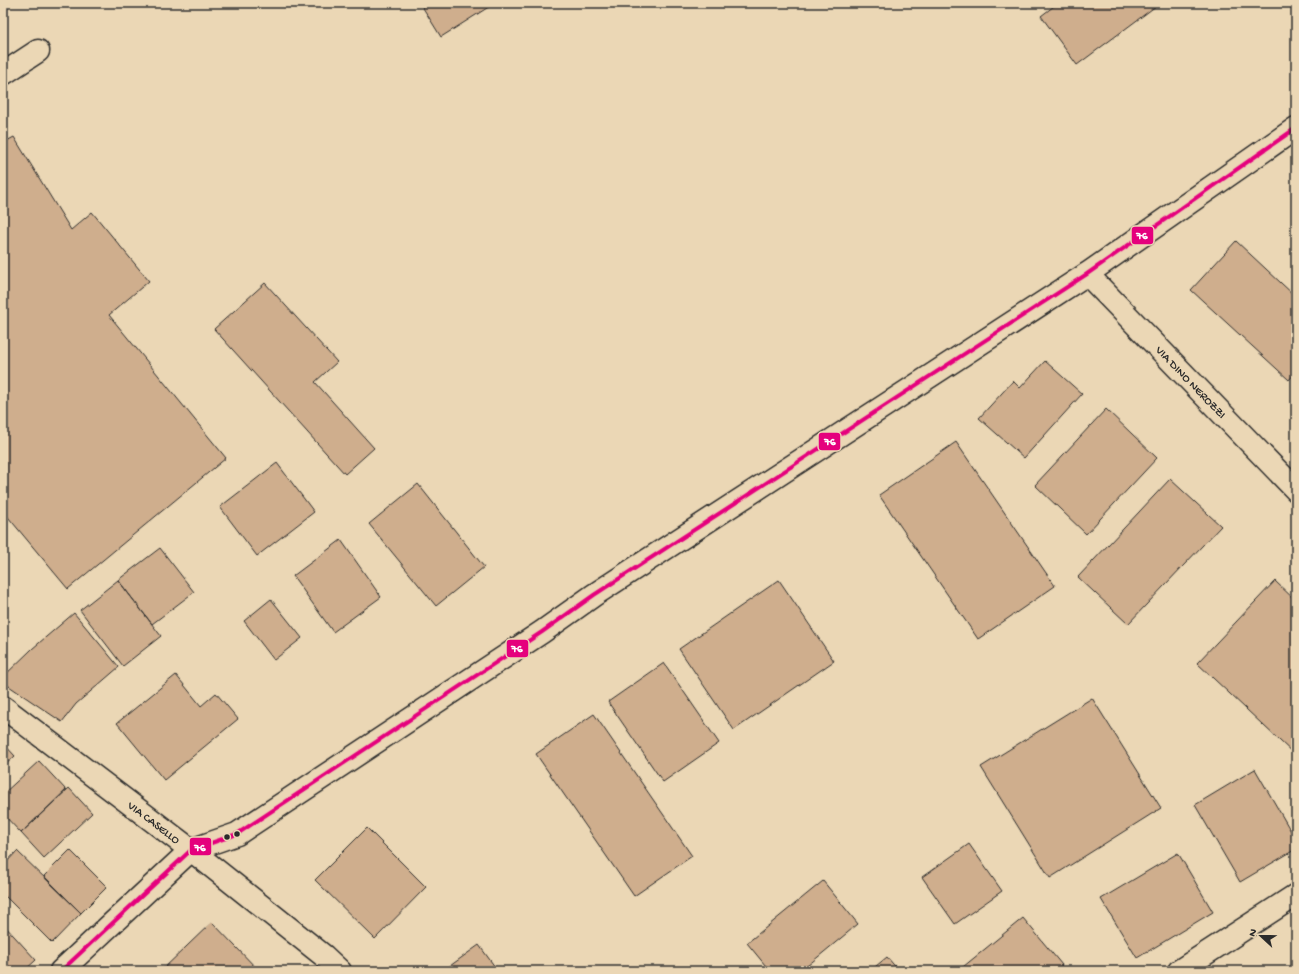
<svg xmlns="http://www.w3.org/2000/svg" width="1299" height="974" font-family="'Gochi Hand',sans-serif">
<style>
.building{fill:#cfae8d;stroke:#2b2b2b}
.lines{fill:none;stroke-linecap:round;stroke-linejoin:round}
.minor-casing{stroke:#2b2b2b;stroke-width:25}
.minor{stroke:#ebd7b5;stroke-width:22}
.bus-1-casing{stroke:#ebd7b5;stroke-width:7}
.bus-1{stroke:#e5007d;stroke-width:4}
.bus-dot{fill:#2b2b2b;stroke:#ebd7b5;stroke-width:1.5}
.labels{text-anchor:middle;stroke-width:3;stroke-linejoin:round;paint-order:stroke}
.street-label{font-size:12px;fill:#2b2b2b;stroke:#ebd7b5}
.line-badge{stroke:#ebd7b5;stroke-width:1.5}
.badge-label{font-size:11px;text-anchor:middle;font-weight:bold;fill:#fff}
</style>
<rect width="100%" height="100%" fill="#ebd7b5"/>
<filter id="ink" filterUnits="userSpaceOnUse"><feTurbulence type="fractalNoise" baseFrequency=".025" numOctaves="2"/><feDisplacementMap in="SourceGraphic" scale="8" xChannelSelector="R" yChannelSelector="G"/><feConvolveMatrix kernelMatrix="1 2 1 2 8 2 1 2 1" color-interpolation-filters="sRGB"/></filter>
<g filter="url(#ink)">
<!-- building -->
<path class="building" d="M420,3h75l-54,34z
M1058,3h102l-83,62 -36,-49z
M14,137l57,93 21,-18 57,69 -40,34 117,143 -158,131 -65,-78v-368z
M1236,241l60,56v75l-7,8 -98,-90z
M265,283l72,79 -22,20 59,66 -29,26 -131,-145z
M1045,361l37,33 -58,64 -45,-40 34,-37 7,7z
M1106,409l51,49 -71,76 -51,-49z
M956,442l99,144 -77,53 -99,-144z
M277,463l37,49 -57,44 -37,-49z
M1170,479l51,47 -93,98 -50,-47z
M418,484l66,83 -48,39 -67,-82z
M341,540l40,57 -48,35 -40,-56z
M160,548l34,44 -42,32 -34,-44z
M118,580l43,56 -38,30 -43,-56z
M779,580l55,81 -100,69 -55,-81z
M1275,581l21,20v155l-99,-93z
M271,599l31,39 -28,22 -30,-39z
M74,613l45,54 -43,37 -14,18 -59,-40v-5l29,-28z
M664,663l55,80 -56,39 -55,-80z
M176,675l25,31 15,-13 22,26 -74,61 -47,-57z
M1092,698l69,110 -111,70 -69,-111z
M594,714l98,142 -58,40 -98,-142z
M3,743l12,13 -12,11z
M39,761l27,29 -45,43 -18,-19v-20z
M1255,769l41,71v9l-56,33 -45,-77z
M69,788l23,25 -48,45 -23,-25z
M367,828l59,59 -51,52 -60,-59z
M969,844l33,47 -47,33 -33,-47z
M70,850l37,37 -26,26 -37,-37z
M17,851l64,62 -29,30 -49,-49v-28z
M1178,853l35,59 -76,46 -36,-59z
M823,881l35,43 -57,47h-31l-23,-28z
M1023,918l39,47 -7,6h-97z
M212,922l47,49h-98z
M3,924l33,36 -12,11h-21z
M479,945l19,26h-55z
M887,957l12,14h-29z"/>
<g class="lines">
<defs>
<g id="minor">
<path d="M3,74l35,-23"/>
<path id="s1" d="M1087,274l209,216"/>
<path id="s2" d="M3,707l188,143 133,106 16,15"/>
<path d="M61,971l130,-121 46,-16 305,-202 52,-37 493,-321 209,-146"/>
<path d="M1179,971l117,-76"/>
</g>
</defs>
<!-- minor casing -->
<use href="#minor" class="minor-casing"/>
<!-- minor -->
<use href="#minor" class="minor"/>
<defs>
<path id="bus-1" d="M61,971l130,-121 46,-16 305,-202 52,-37 493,-321 209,-146"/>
</defs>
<!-- bus-1 casing -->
<use href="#bus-1" class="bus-1-casing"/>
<!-- bus-1 -->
<use href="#bus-1" class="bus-1"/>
</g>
</g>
<!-- markers -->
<g class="bus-dot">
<circle cx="237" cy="834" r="3.5"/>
<circle cx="227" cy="837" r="3.5"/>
</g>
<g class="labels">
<!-- street labels -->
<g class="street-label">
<text dy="4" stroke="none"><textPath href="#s1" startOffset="150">VIA DINO NEROZZI</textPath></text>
<text dy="4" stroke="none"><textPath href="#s2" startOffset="190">VIA CASELLO</textPath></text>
</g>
</g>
<g class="line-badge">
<rect x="1131" y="226" width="23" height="19" rx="4" fill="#e5007d"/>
<rect x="818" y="432" width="23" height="19" rx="4" fill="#e5007d"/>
<rect x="506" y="639" width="23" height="19" rx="4" fill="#e5007d"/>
<rect x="189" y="837" width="23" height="19" rx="4" fill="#e5007d"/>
</g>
<g class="badge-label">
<text x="1142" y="239">76</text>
<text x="830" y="445">76</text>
<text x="517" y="652">76</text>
<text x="200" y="851">76</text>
</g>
<!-- margin -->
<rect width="1299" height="974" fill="none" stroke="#ebd7b5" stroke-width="16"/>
<rect x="8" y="8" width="1283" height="958" fill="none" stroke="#2b2b2b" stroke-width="1.5" filter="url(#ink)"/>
<!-- north arrow -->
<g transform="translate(1261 936) rotate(292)" stroke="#ebd7b5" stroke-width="3" paint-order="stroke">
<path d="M0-3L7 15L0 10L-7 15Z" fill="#2b2b2b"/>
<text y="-6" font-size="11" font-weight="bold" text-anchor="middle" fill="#2b2b2b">N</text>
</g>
</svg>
